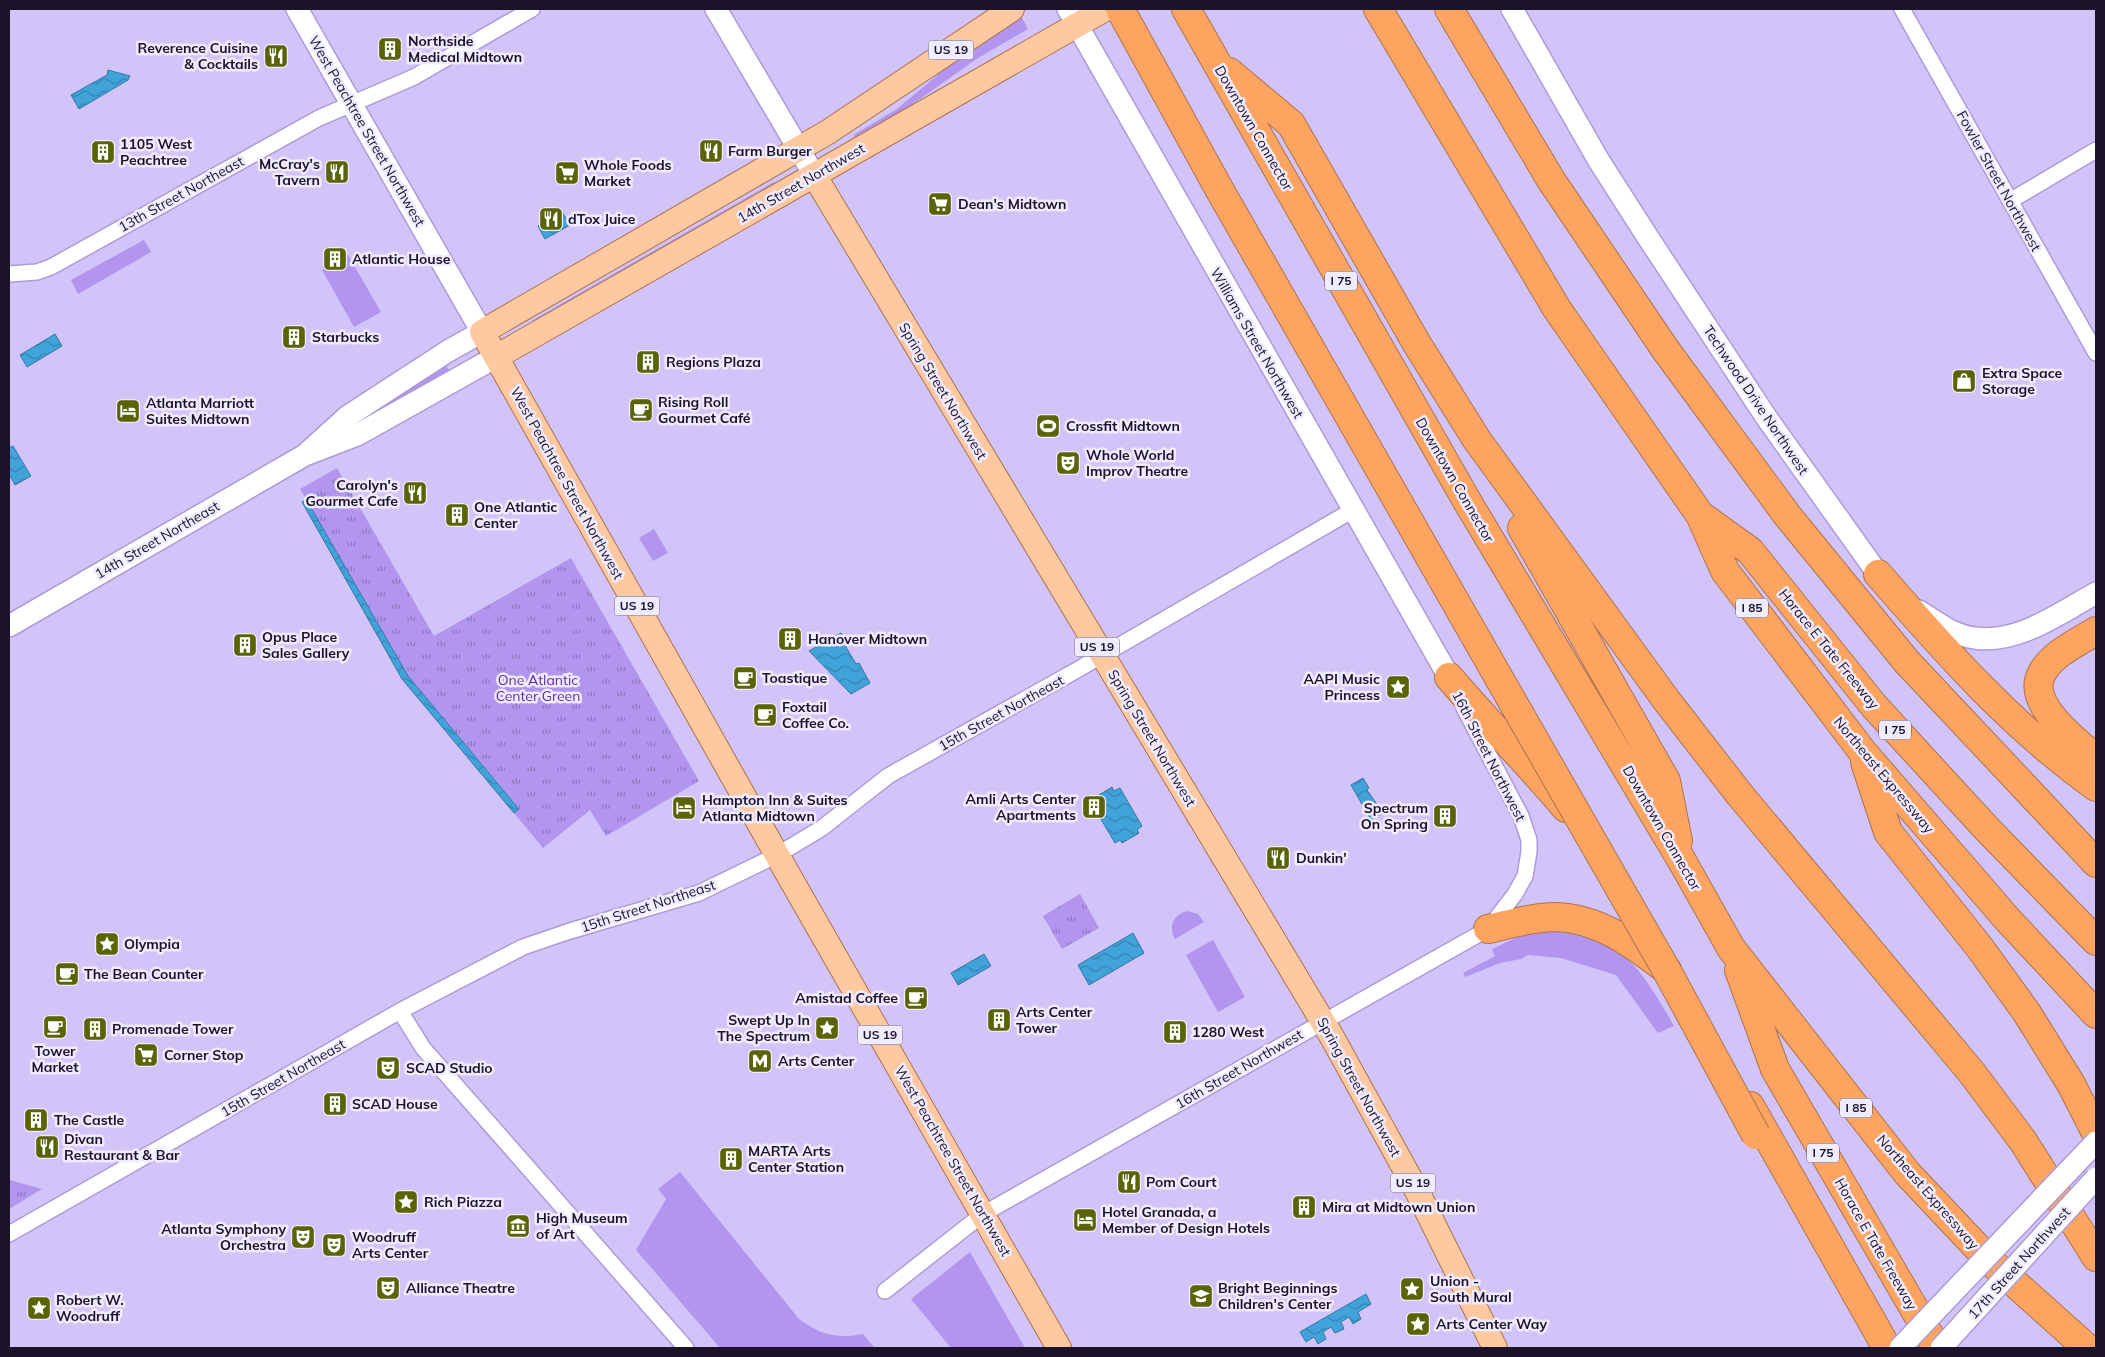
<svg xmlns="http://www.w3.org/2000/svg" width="2105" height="1357" font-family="Mulish,sans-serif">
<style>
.grass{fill:#b195ee}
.park{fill:url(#park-tufts)}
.water{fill:url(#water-waves);stroke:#3578a5}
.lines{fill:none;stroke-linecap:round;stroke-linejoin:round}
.street-casing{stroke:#ad9bda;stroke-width:18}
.secondary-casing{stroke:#ad9bda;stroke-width:24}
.primary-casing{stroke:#ae724d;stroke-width:26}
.highway-casing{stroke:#ae724d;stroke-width:30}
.street{stroke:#fff;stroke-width:15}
.secondary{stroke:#fff;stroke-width:21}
.primary{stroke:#fec9a0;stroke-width:24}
.highway{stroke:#fda560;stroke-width:28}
.secondary-bridge-casing{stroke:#ad9bda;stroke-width:24;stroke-linecap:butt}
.highway-bridge-casing{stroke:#ae724d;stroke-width:30;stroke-linecap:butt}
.secondary-bridge{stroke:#fff;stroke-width:21}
.highway-bridge{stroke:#fda560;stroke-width:28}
.labels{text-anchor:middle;stroke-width:5;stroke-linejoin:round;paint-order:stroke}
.shield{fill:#f0ebff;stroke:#5a546a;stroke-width:1}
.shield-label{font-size:12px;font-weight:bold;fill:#1a132a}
.poi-label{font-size:14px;font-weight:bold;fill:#1a132a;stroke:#f0ebff;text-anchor:start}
.street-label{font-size:14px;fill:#1a132a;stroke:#f0ebff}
.park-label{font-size:14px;fill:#5e2ba5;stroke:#f0ebff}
</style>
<defs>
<pattern id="park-tufts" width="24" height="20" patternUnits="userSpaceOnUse" patternTransform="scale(1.25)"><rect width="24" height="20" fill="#b195ee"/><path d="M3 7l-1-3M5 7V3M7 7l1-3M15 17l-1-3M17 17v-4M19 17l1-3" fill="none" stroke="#8f78c1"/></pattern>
<pattern id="water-waves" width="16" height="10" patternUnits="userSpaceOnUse" patternTransform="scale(1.25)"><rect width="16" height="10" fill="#40a3da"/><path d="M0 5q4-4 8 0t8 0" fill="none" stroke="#3584b1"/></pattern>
</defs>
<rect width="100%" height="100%" fill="#d2c4f8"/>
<!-- grass -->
<path class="grass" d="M1021,16l7,13 -50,29 -78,55 -47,25 2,-4 42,-25 74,-62z
M774,182l1,2 -243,138 1,-2z
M144,240l7,12 -73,42 -7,-14z
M348,255l33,57 -27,15 -32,-57z
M445,364l4,6 -65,38 -1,-3z
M654,529l14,24 -15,8 -14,-23z
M1187,911l11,3 6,8 -29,17c-7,-13 -2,-24 12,-28z
M1560,930c63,6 85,45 114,96l-16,7 -42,-58 -55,-17 -33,-3 -7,4 -21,4 -35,14 -2,-4 32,-17 -3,-7 39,-18z
M100,936l16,5 1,9 -20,-4 -1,-4z
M1213,940l32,57 -27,15 -32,-57z
M680,1172l119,147c21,16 39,20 64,15l12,14h-155l-84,-98 30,-51 -8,-10z
M970,1252l55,96h-74l-40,-49z"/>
<!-- park -->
<path class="park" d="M337,468l97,168 137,-78 128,223 -93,55 -16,-26 -47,38 -29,-35 5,-5 -111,-132 -108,-187z
M1080,894l19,34 -37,21 -19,-33z
M9,1180l33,9 -33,20z"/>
<!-- water -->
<path class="water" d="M108,70l22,6 -2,4 -49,29 -8,-14 36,-20z
M562,212l8,13 -25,14 -7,-13z
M55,334l7,12 -35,21 -7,-12z
M13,446l18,30 -16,9 -6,-11v-26z
M306,499l102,177 111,133 -5,4 -112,-134 -100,-177z
M841,633l7,12 -2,2 10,17 3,-1 11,20 -19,11 -42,-43z
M1363,778l6,10 -2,2 16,23 -12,7 -20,-35z
M1112,787l2,4 6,-3 22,38 -5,4 2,3 -17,10 -2,-3 -5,3 -23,-39 6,-4 -2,-3z
M1133,933l11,20 -55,32 -11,-20z
M984,954l7,12 -33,19 -7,-12z
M1366,1294l5,10 -13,8 3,7 -8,5 -4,-7 -8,5 3,7 -9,4 -4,-6 -8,5 3,7 -8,5 -4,-7 -8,5 -6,-10z"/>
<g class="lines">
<defs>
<path id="street" d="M1902,9l194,344
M2010,201l86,-51
M9,274l28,-2 14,-5 268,-149 95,-41 118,-68
M400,1011l23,37 263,300
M9,1234l391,-223 123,-64 47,-16 129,-38 78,-38 45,-27 66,-52 189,-106 276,-160
M885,1291l98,-77 505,-285 27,-35 10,-18 4,-24v-12l-8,-24 -57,-108"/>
<path id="secondary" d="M297,9l185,323 -34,19 -100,65 -43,39
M716,9l98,166
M1068,9l381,668
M1512,9l87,152 48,75 119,181 112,157 11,10
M1919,611c17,11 35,25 56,27 43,6 85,-25 121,-45
M9,626l296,-171 52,-20 139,-78"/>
<path id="primary" d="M1012,9l-184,123 -346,200 295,523 282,493
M814,175l518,862 86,156 77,155
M496,357l609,-348"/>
<path id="highway" d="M1120,9l98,178 301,526
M1186,9l281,492 215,360 49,87 176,225 83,88 97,87
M1378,9l179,300 143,206 25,56 137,180 146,169 88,94
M1449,9l102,171 114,169 122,166 120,147 189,201
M1229,72l62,52 126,220 60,96 190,261 73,94 232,278 51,68 73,116
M1700,515l50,36 124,155 113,123 109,112
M1522,528l144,253 12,60
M1878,574c67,77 134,153 218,213
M2096,631c-18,11 -44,23 -54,42 -17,30 34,69 54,85
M1449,677c38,45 79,86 117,131
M1865,762l23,70 92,116 47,65 44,71 25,49
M1488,929c22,-5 45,-12 68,-12 43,1 78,28 111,53
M1739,970l36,99 162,279
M1750,1106l137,242"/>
</defs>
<!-- street casing -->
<use href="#street" class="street-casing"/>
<!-- secondary casing -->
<use href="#secondary" class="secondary-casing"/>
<!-- primary casing -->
<use href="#primary" class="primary-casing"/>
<!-- highway casing -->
<use href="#highway" class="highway-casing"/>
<!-- street -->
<use href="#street" class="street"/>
<!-- secondary -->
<use href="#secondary" class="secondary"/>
<!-- primary -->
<use href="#primary" class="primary"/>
<!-- highway -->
<use href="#highway" class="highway"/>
<defs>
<path id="secondary-bridge" d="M1900,1348l196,-206
M1941,1348l155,-170"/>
<path id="highway-bridge" d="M1519,713l148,258 89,164"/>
</defs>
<!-- secondary-bridge casing -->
<use href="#secondary-bridge" class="secondary-bridge-casing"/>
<!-- highway-bridge casing -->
<use href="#highway-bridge" class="highway-bridge-casing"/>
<!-- secondary-bridge -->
<use href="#secondary-bridge" class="secondary-bridge"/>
<!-- highway-bridge -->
<use href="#highway-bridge" class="highway-bridge"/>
</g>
<!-- icons -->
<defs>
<symbol id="building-square" viewBox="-11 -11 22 22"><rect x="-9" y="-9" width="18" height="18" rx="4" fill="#596404" stroke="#f0ebff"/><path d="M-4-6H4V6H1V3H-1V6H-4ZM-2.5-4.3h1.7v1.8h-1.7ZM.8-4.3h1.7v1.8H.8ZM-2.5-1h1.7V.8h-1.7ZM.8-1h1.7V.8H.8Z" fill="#fff"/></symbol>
<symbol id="restaurant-square" viewBox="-11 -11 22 22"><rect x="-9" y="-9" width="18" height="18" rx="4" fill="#596404" stroke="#f0ebff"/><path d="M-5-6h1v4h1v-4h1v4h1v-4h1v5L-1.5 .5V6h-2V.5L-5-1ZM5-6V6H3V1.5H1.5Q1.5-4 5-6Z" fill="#fff"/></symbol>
<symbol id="supermarket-square" viewBox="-11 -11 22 22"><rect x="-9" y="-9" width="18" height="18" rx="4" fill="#596404" stroke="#f0ebff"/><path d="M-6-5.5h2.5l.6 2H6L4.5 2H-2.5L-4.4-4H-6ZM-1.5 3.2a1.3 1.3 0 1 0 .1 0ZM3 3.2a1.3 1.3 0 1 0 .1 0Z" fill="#fff"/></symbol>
<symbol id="shop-square" viewBox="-11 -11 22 22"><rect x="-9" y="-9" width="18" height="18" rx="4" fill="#596404" stroke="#f0ebff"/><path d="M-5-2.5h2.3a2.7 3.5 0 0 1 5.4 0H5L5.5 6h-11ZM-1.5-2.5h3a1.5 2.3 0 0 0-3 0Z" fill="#fff"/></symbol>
<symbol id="cafe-square" viewBox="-11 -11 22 22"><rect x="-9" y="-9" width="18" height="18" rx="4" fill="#596404" stroke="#f0ebff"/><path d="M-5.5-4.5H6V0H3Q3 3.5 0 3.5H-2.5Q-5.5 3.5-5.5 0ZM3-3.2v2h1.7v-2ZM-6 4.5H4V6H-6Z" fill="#fff"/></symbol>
<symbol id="hotel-square" viewBox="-11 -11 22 22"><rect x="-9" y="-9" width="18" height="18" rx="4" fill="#596404" stroke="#f0ebff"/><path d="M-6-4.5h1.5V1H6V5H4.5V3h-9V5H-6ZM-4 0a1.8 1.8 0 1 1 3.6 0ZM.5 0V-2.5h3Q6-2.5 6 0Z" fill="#fff"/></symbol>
<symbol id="stadium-square" viewBox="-11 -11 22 22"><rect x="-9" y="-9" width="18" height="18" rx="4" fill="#596404" stroke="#f0ebff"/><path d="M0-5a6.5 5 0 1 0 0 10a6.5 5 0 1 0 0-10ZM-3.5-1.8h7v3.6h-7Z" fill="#fff"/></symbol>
<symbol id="theatre-square" viewBox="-11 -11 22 22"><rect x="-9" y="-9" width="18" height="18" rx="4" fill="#596404" stroke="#f0ebff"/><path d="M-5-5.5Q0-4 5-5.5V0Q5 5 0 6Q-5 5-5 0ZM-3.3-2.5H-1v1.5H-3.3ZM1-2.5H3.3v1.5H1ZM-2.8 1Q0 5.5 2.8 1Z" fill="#fff"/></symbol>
<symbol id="sight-square" viewBox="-11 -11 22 22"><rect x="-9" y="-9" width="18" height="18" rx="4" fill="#596404" stroke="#f0ebff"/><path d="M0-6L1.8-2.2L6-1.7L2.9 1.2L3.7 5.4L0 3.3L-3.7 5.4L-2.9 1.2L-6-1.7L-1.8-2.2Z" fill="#fff"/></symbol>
<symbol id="metro-square" viewBox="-11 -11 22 22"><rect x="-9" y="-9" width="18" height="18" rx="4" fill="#596404" stroke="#f0ebff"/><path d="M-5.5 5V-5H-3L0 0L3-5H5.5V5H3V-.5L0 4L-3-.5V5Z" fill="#fff"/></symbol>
<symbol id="museum-square" viewBox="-11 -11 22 22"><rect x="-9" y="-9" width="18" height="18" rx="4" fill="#596404" stroke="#f0ebff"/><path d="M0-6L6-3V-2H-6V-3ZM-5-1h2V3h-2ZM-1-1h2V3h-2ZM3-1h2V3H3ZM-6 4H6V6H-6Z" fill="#fff"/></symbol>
<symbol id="school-square" viewBox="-11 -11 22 22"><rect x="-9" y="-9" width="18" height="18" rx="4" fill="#596404" stroke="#f0ebff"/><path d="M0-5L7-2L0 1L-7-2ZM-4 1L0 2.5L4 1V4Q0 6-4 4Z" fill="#fff"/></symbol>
</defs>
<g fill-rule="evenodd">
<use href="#building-square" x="376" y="35" width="28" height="28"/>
<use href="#restaurant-square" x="262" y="42" width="28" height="28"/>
<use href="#restaurant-square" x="697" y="137" width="28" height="28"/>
<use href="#building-square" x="89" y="138" width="28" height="28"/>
<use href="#restaurant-square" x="323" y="158" width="28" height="28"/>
<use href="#supermarket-square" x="553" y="159" width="28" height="28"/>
<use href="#supermarket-square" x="926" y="190" width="28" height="28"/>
<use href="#restaurant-square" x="537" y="205" width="28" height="28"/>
<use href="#building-square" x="321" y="245" width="28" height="28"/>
<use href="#building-square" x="280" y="323" width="28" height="28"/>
<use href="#building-square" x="634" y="348" width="28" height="28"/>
<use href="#shop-square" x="1950" y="367" width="28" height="28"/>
<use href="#cafe-square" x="627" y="396" width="28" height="28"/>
<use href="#hotel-square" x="114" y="397" width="28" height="28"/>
<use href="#stadium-square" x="1034" y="412" width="28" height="28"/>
<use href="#theatre-square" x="1054" y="449" width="28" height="28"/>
<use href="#restaurant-square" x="401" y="479" width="28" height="28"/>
<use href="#building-square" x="443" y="501" width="28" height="28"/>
<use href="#building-square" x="776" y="625" width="28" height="28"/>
<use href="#building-square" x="231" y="631" width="28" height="28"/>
<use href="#cafe-square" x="731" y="664" width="28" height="28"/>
<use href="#sight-square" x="1384" y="673" width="28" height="28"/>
<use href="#cafe-square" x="751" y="701" width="28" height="28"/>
<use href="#building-square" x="1080" y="793" width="28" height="28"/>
<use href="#hotel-square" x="670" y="794" width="28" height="28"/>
<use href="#building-square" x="1431" y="802" width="28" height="28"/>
<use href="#restaurant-square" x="1264" y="844" width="28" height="28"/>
<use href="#sight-square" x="93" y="930" width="28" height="28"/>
<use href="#cafe-square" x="53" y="960" width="28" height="28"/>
<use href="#cafe-square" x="902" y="984" width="28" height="28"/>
<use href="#building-square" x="985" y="1006" width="28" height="28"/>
<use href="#cafe-square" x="41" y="1013" width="28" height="28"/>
<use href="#sight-square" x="813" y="1014" width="28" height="28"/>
<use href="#building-square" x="81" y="1015" width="28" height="28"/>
<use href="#building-square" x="1161" y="1018" width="28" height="28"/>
<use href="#supermarket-square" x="132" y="1041" width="28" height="28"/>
<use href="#metro-square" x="746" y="1047" width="28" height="28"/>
<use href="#theatre-square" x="374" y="1054" width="28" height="28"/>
<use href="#building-square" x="321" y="1090" width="28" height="28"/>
<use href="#building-square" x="22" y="1106" width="28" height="28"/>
<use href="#restaurant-square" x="33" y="1133" width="28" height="28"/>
<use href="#building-square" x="717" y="1145" width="28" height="28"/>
<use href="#restaurant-square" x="1115" y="1168" width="28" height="28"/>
<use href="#sight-square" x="392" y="1188" width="28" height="28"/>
<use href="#building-square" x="1290" y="1193" width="28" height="28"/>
<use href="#hotel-square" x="1071" y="1206" width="28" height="28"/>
<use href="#museum-square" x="504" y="1212" width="28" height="28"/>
<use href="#theatre-square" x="289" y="1223" width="28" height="28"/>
<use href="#theatre-square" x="320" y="1231" width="28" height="28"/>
<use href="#theatre-square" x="374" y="1274" width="28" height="28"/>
<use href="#sight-square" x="1398" y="1275" width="28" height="28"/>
<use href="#school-square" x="1187" y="1282" width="28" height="28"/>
<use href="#sight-square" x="25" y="1294" width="28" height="28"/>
<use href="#sight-square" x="1404" y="1310" width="28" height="28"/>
</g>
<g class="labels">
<!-- shield labels -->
<g class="shield">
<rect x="928.5" y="40.5" width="45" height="19" rx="4"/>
<rect x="1325" y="271.5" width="32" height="19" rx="4"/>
<rect x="614.5" y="596.5" width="45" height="19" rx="4"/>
<rect x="1736" y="598.5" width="32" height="19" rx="4"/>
<rect x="1074.5" y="637.5" width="45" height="19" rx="4"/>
<rect x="1879" y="720.5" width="32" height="19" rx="4"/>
<rect x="857.5" y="1025.5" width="45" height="19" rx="4"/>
<rect x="1840" y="1098.5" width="32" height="19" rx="4"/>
<rect x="1807" y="1143.5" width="32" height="19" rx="4"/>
<rect x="1390.5" y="1173.5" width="45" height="19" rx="4"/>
</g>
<g class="shield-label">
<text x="951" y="54">US 19</text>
<text x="1341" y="285">I 75</text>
<text x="637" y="610">US 19</text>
<text x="1752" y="612">I 85</text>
<text x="1097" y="651">US 19</text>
<text x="1895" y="734">I 75</text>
<text x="880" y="1039">US 19</text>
<text x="1856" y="1112">I 85</text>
<text x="1823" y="1157">I 75</text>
<text x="1413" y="1187">US 19</text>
</g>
<!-- poi labels -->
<g class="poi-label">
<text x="408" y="46">Northside<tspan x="408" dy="16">Medical Midtown</tspan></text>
<text x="258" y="53" text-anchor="end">Reverence Cuisine<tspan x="258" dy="16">&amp; Cocktails</tspan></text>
<text x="120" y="149">1105 West<tspan x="120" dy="16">Peachtree</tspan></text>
<text x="728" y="156">Farm Burger</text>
<text x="320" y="169" text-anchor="end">McCray's<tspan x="320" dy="16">Tavern</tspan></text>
<text x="584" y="170">Whole Foods<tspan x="584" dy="16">Market</tspan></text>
<text x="958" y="209">Dean's Midtown</text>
<text x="568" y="224">dTox Juice</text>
<text x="352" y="264">Atlantic House</text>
<text x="312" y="342">Starbucks</text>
<text x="666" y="367">Regions Plaza</text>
<text x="1982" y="378">Extra Space<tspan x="1982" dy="16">Storage</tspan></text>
<text x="658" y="407">Rising Roll<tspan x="658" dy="16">Gourmet Café</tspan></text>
<text x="146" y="408">Atlanta Marriott<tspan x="146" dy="16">Suites Midtown</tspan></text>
<text x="1066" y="431">Crossfit Midtown</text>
<text x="1086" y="460">Whole World<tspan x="1086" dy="16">Improv Theatre</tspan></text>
<text x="398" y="490" text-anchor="end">Carolyn's<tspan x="398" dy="16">Gourmet Cafe</tspan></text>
<text x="474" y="512">One Atlantic<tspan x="474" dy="16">Center</tspan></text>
<text x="262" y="642">Opus Place<tspan x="262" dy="16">Sales Gallery</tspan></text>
<text x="808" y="644">Hanover Midtown</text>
<text x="762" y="683">Toastique</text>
<text x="1380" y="684" text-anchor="end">AAPI Music<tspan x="1380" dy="16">Princess</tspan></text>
<text x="782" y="712">Foxtail<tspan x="782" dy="16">Coffee Co.</tspan></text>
<text x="1076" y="804" text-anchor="end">Amli Arts Center<tspan x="1076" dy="16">Apartments</tspan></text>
<text x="702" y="805">Hampton Inn &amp; Suites<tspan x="702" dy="16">Atlanta Midtown</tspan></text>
<text x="1428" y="813" text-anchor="end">Spectrum<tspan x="1428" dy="16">On Spring</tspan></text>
<text x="1296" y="863">Dunkin'</text>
<text x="124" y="949">Olympia</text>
<text x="84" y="979">The Bean Counter</text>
<text x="898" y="1003" text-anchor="end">Amistad Coffee</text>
<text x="1016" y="1017">Arts Center<tspan x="1016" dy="16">Tower</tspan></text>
<text x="810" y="1025" text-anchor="end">Swept Up In<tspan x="810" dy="16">The Spectrum</tspan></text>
<text x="112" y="1034">Promenade Tower</text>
<text x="1192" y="1037">1280 West</text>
<text x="55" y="1056" text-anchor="middle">Tower<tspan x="55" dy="16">Market</tspan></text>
<text x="164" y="1060">Corner Stop</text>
<text x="778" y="1066">Arts Center</text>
<text x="406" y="1073">SCAD Studio</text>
<text x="352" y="1109">SCAD House</text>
<text x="54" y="1125">The Castle</text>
<text x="64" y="1144">Divan<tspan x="64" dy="16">Restaurant &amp; Bar</tspan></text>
<text x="748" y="1156">MARTA Arts<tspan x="748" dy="16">Center Station</tspan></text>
<text x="1146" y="1187">Pom Court</text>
<text x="424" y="1207">Rich Piazza</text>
<text x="1322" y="1212">Mira at Midtown Union</text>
<text x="1102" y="1217">Hotel Granada, a<tspan x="1102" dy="16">Member of Design Hotels</tspan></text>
<text x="536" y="1223">High Museum<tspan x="536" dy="16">of Art</tspan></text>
<text x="286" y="1234" text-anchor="end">Atlanta Symphony<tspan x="286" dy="16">Orchestra</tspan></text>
<text x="352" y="1242">Woodruff<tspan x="352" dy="16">Arts Center</tspan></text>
<text x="1430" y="1286">Union -<tspan x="1430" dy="16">South Mural</tspan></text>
<text x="406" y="1293">Alliance Theatre</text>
<text x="1218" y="1293">Bright Beginnings<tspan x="1218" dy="16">Children's Center</tspan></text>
<text x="56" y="1305">Robert W.<tspan x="56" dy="16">Woodruff</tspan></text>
<text x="1436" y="1329">Arts Center Way</text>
</g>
<!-- street labels -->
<g class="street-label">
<text transform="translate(1254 128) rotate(60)" y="5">Downtown Connector</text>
<text transform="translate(367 131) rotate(60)" y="5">West Peachtree Street Northwest</text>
<text transform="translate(1999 181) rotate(61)" y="5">Fowler Street Northwest</text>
<text transform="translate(801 183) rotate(-30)" y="5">14th Street Northwest</text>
<text transform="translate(181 194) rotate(-29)" y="5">13th Street Northeast</text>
<text transform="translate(1257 343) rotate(60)" y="5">Williams Street Northwest</text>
<text transform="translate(943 391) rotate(59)" y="5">Spring Street Northwest</text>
<text transform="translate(1756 400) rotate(56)" y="5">Techwood Drive Northwest</text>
<text transform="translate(1455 480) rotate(60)" y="5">Downtown Connector</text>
<text transform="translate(567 483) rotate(61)" y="5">West Peachtree Street Northwest</text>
<text transform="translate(157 540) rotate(-30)" y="5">14th Street Northeast</text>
<text transform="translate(1829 649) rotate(51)" y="5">Horace E Tate Freeway</text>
<text transform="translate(1001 713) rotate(-29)" y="5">15th Street Northeast</text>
<text transform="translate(1152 738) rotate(59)" y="5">Spring Street Northwest</text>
<text transform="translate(1489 756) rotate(63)" y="5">16th Street Northwest</text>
<text transform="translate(1884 775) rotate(50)" y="5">Northeast Expressway</text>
<text transform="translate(1662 828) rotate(60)" y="5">Downtown Connector</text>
<text transform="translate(648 906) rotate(-18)" y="5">15th Street Northeast</text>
<text transform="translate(1239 1069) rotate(-30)" y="5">16th Street Northwest</text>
<text transform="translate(283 1078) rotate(-30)" y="5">15th Street Northeast</text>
<text transform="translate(1359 1087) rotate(61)" y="5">Spring Street Northwest</text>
<text transform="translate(953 1161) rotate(60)" y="5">West Peachtree Street Northwest</text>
<text transform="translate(1928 1192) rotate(49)" y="5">Northeast Expressway</text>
<text transform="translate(1876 1244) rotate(60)" y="5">Horace E Tate Freeway</text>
<text transform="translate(2019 1263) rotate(-48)" y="5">17th Street Northwest</text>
</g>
<!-- park labels -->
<g class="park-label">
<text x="538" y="685">One Atlantic<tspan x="538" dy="16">Center Green</tspan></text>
</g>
</g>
<!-- border -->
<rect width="2105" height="1357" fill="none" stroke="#1a132a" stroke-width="20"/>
</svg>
